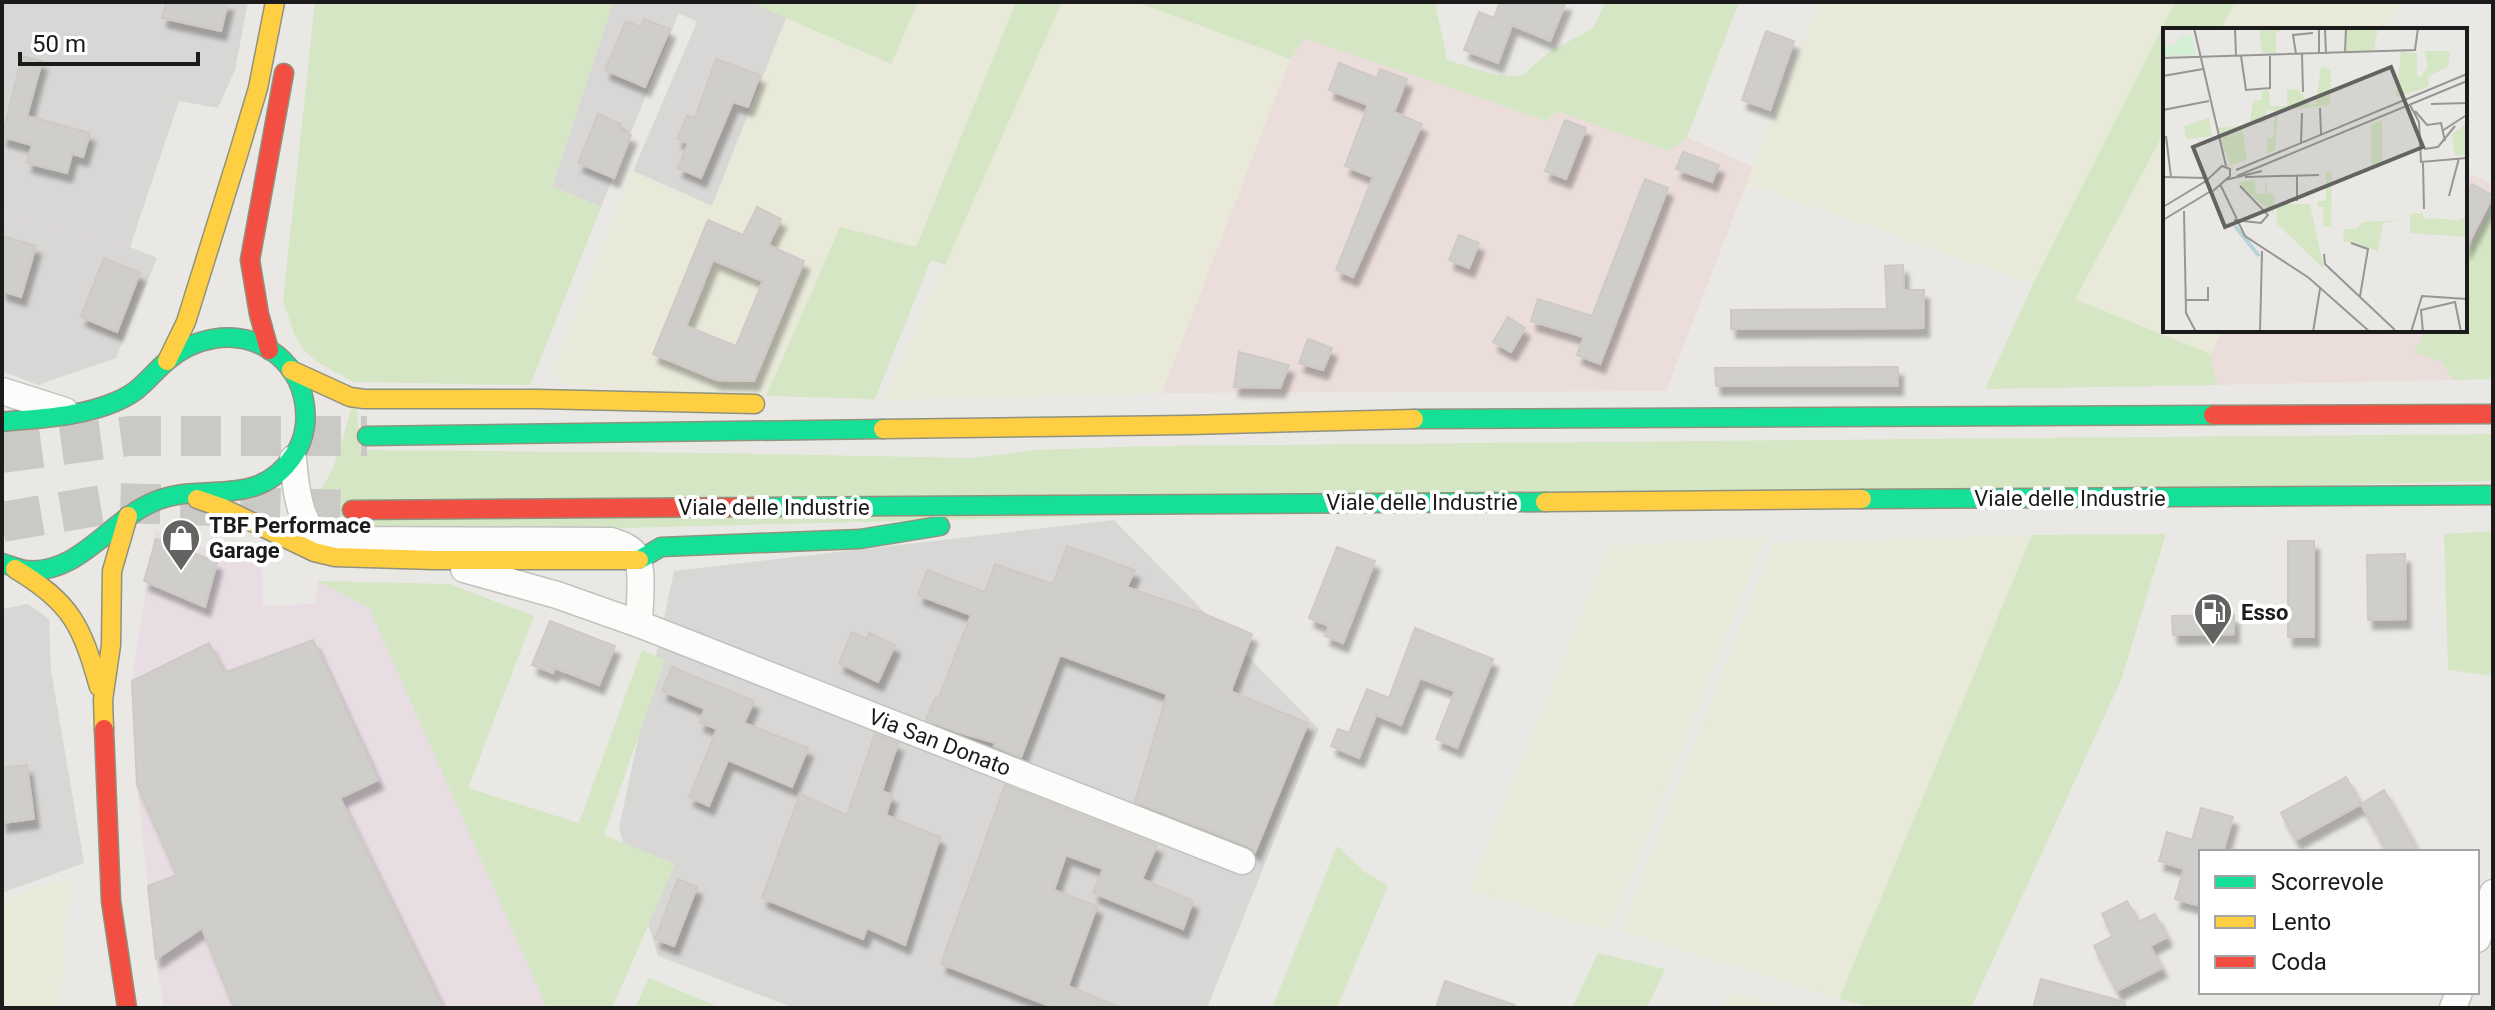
<svg xmlns="http://www.w3.org/2000/svg" width="2495" height="1010" font-family="Roboto,sans-serif">
<style>
.residential{fill:#d9d7d5}
.commercial{fill:#ebddda}
.industrial{fill:#e7dde2}
.religious{fill:#d8d7d5}
.farmland{fill:#e8e9d8}
.grass{fill:#d5e6c4}
.building{fill:#d0cecb;stroke:#cdcac6;stroke-width:2;fill-rule:evenodd;filter:url(#shadow)}
.lines{fill:none;stroke-linecap:round;stroke-linejoin:round}
.primary-tunnel{stroke:#cbc9c6;stroke-width:40;stroke-dasharray:40 20;stroke-linecap:butt}
.street-casing{stroke:#c2c2c0;stroke-width:29}
.fast-casing{stroke:#90927e;stroke-width:21}
.slow-casing{stroke:#90927e;stroke-width:21}
.jam-casing{stroke:#90927e;stroke-width:21}
.street{stroke:#fcfcfb;stroke-width:26}
.fast{stroke:#16e098;stroke-width:18}
.slow{stroke:#ffcf43;stroke-width:18}
.jam{stroke:#f24e42;stroke-width:18}
.labels{text-anchor:middle;stroke-width:8;stroke-linejoin:round;paint-order:stroke}
.street-label{font-size:22px;fill:#1b1b1b;stroke:#fff}
.poi-label{font-size:22px;font-weight:bold;fill:#1b1b1b;stroke:#fff;text-anchor:start}
.inset-river{fill:none;stroke:#b9d3db;stroke-width:4}
.inset-road{fill:none;stroke:#979694;stroke-width:2}
.view{fill:#636361;fill-opacity:0.15;stroke:#636361;stroke-width:4}
.inset-edge{fill:none;stroke:#1b1b1b;stroke-width:4}
</style>
<defs>
<filter id="shadow"><feDropShadow dx="5" dy="9" stdDeviation="2" flood-color="#0004"/></filter>
</defs>
<rect width="100%" height="100%" fill="#eae8e4"/>
<!-- residential -->
<path class="residential" d="M2,2h246l-13,68 -17,38 -39,-7 -156,-45 -21,76z
M613,2h137l37,14 -75,190 -79,-35 64,-149 -18,-9 -78,194 -49,-20z
M2,215l128,32 27,11 -41,100 -78,27 -36,-14z
M1114,520l205,209 -112,279h-413l-136,-52 -39,-128 55,-257z
M28,604l21,15 2,51 33,193 -82,30v-284z"/>
<!-- commercial -->
<path class="commercial" d="M1305,38l241,83 11,-10 111,40 19,-14 66,30 -87,224 -504,2 128,-334z
M2465,172l28,12v21l-28,52z
M2223,330h203l-11,22 26,9 12,19 -236,5 -7,-31z"/>
<!-- industrial -->
<path class="industrial" d="M155,530l107,37 1,39 52,-2 3,-23 51,27 178,400h-383l-8,-49 -19,-174 -5,-104z"/>
<!-- religious -->
<path class="religious" d="M42,61l137,40 -49,146 -128,-32v-78l30,8 -5,18 39,10 6,-19 12,2 6,-23 -63,-17z"/>
<!-- farmland -->
<path class="farmland" d="M918,2h98l-101,245 -75,-20 -75,169 -197,-11 -17,-10 82,-204 79,35 75,-190 104,47z
M1062,2h75l153,57 -128,334 -278,7z
M1820,2h355l-142,282 -287,-101z
M2235,2h167l-16,28h-166z
M2165,132v198h58l-13,24 -136,-54z
M2032,535l-193,464 -218,-68 153,-388z
M1765,537l-157,394 -138,-41 139,-344z
M69,877l-9,131h-58v-108z
M1729,992l59,16h-66z"/>
<!-- grass -->
<path class="grass" d="M315,2h298l-61,184 49,21 -71,178 -177,-3 -37,-21 -13,-12 -8,-13 -12,-35z
M750,2h168l-27,62z
M1016,2h46l-117,263 -14,-5 -56,139 -109,-3 74,-169 76,20z
M1137,2h298l12,58 49,15 25,1 27,-23 45,-25 13,-26h133l-52,135 -18,14 -112,-40 -11,10 -241,-83 -15,21z
M2175,2h60l-15,28h-55v101l-90,168 135,55 7,31 -232,4 48,-105z
M2493,205v174l-40,1 -12,-19 -27,-9 12,-22h39v-73z
M351,408l6,1 3,41 354,3 260,5 61,-8 112,-4 1346,-12v47l-2150,54c-16,-8 -25,-17 -34,-32 26,-25 33,-61 42,-95z
M2493,531v145l-45,-6 -4,-136z
M2166,534l-45,146 -150,328h-94l-38,-9 193,-464z
M318,581l131,3 85,32 -66,172 111,35 63,-173 23,10 -61,175 71,29 -63,144h-65l-178,-400z
M1337,846l28,26 23,14 -51,122h-65z
M1598,953l67,16 -18,39h-75z
M649,978l72,30h-86z"/>
<!-- building -->
<path class="building" d="M166,2h62l-7,29 -59,-13z
M1500,2h66l-16,39 -38,-16 -14,38 -34,-13 15,-38 15,6z
M644,19l26,10 -25,58 -40,-17 21,-49 15,6z
M1766,31l28,10 -24,69 -28,-10z
M22,56l20,5 -15,55 63,17 -7,24 -11,-3 -5,19 -40,-10 5,-18 -30,-8z
M716,59l44,16 -12,32 -15,-5 -32,76 -23,-10 10,-25 -11,-4 10,-24 8,3z
M1339,63l38,15 3,-9 27,10 -13,33 28,12 -69,153 -17,-7 37,-93 -28,-11 23,-61 -39,-15z
M598,114l23,10 -3,6 13,5 -17,43 -36,-15z
M1565,120l21,8 -20,51 -21,-8z
M1683,152l36,13 -7,17 -36,-13z
M1645,179l23,9 -68,176 -23,-9 7,-18 -53,-16 7,-22 54,17z
M2472,184l21,12 -28,54v-52z
M757,207l24,12 -13,26 36,16 -50,120 -37,-1 -64,-26 55,-134 35,15zM713,260l50,21 -27,65 -50,-20z
M1459,235l20,8 -10,25 -20,-8z
M2,236l34,10 -15,51 -19,-6z
M104,258l36,15 -23,59 -36,-15z
M1903,265l1,25h20v38l-193,1v-19l156,-1 -2,-43z
M1508,317l17,11 -14,24 -18,-10z
M1308,339l24,9 -9,22 -24,-7z
M1239,352l50,13 -9,23 -46,-1z
M1898,367v19h-182l-1,-18z
M156,539l61,23 -12,45 -61,-26z
M2288,541h26v96h-26z
M1067,546l68,24 -8,17 75,26 50,21 -20,54v4l76,31 -53,129 -7,-6 -113,-44 32,-108 -107,-39 -39,102 -27,-11 2,-3 -35,-10 -35,-13 9,-22 3,1 33,-84 -53,-20 9,-25 58,22 10,-28 58,20z
M1337,547l38,14 -32,82 -18,-7 4,-10 -20,-8z
M2405,554l1,65 -38,1 -1,-65z
M2234,615v19l-61,1 -1,-19z
M550,621l65,25 -16,39 -44,-17 -2,5 -21,-8z
M1415,628l78,31 -36,89 -21,-9 19,-48 -35,-13 -19,47 -25,-10 -17,43 -28,-12 7,-17 11,4 18,-44 22,9z
M852,632l15,7 2,-6 26,12 -17,37 -39,-19z
M313,640l65,140 -38,18 103,210h-209l-32,-80 -46,31 -8,-73 29,-11 -40,-90 -5,-104 77,-38 15,30z
M672,667l82,34 -10,22 64,25 -16,39 -64,-27 -19,46 -20,-9 28,-68 -18,-7 6,-13 -43,-18z
M875,734l23,9 -16,48 10,4 -6,20 54,22 -35,108 -38,-17 -4,11 -101,-41 38,-104 47,21z
M27,765l7,54 -32,4v-55z
M2346,777l15,27 -65,36 -15,-27z
M1005,785l152,60 -15,34 51,22 -10,28 -90,-36 10,-24 -37,-14 -12,35 43,16 -29,80 53,22h-66l-114,-44z
M2384,790l35,62h-31l-27,-48z
M2201,808l32,9 -10,35h-22v54l-26,-7 9,-30 -25,-8 8,-29 25,8z
M678,879l19,8 -23,59 -19,-7z
M2127,901l11,21 17,-8 12,23 -17,9 12,22 -45,23 -23,-45 19,-10 -11,-22z
M2041,979l84,23 -1,6h-91z
M1445,981l70,24 -1,3h-78z"/>
<g class="lines">
<!-- primary-tunnel -->
<path class="primary-tunnel" d="M2,453l127,-17h238
M2,522l112,-19 238,7"/>
<defs>
<path id="street" d="M2,391l63,20
M293,459c2,21 5,67 27,77 5,3 14,3 19,4l272,1c8,3 17,5 23,12 11,12 5,54 5,71
M464,569l93,26 82,29 603,237
M2477,939l16,-46
M2453,1008l6,-16"/>
<path id="fast" d="M1414,419l799,-4
M2,422c38,-4 78,-5 113,-20 27,-11 32,-24 52,-41 26,-23 65,-31 96,-15 20,10 35,28 40,50 5,20 3,42 -9,59 -38,57 -92,24 -143,48 -42,19 -74,73 -126,67 -7,-1 -16,-5 -23,-7
M367,436l516,-7
M1862,499l631,-4
M759,507l786,-5
M639,560l22,-13 199,-8 80,-13"/>
<path id="slow" d="M167,361l19,-39 52,-167 20,-67 17,-86
M291,370l59,27 14,2h173l218,5
M883,429l305,-4 226,-6
M197,499l26,9 91,44 21,5 99,3h205
M1545,502l317,-3
M15,569c56,33 67,57 84,118
M104,729l-1,-29 8,-55 1,-74 16,-55"/>
<path id="jam" d="M269,350l-10,-36 -9,-54 34,-187
M2213,415l280,-1
M352,510l407,-3
M104,729l7,172 16,107"/>
</defs>
<!-- street casing -->
<use href="#street" class="street-casing"/>
<!-- fast casing -->
<use href="#fast" class="fast-casing"/>
<!-- slow casing -->
<use href="#slow" class="slow-casing"/>
<!-- jam casing -->
<use href="#jam" class="jam-casing"/>
<!-- street -->
<use href="#street" class="street"/>
<!-- fast -->
<use href="#fast" class="fast"/>
<!-- slow -->
<use href="#slow" class="slow"/>
<!-- jam -->
<use href="#jam" class="jam"/>
</g>
<!-- icons -->
<defs>
<symbol id="shop-pin" viewBox="-11 -11 22 30"><path d="M0 17L-7.5 6A9.5 9.5 0 1 1 7.5 6Z" fill="#636361" stroke="#fff"/><path d="M-5-2.5h2.3a2.7 3.5 0 0 1 5.4 0H5L5.5 6h-11ZM-1.5-2.5h3a1.5 2.3 0 0 0-3 0Z" fill="#fff"/></symbol>
<symbol id="fuel-pin" viewBox="-11 -11 22 30"><path d="M0 17L-7.5 6A9.5 9.5 0 1 1 7.5 6Z" fill="#636361" stroke="#fff"/><path d="M-5.5-6h7V0h2V4h1.3V-2.5L3-4.5l.8-.8L6-3V5H2.5V1h-1V6h-7ZM-4.2-4.7v3.2H.2V-4.7Z" fill="#fff"/></symbol>
</defs>
<g fill-rule="evenodd">
<use href="#shop-pin" x="159" y="516" width="44" height="60"/>
<use href="#fuel-pin" x="2191" y="590" width="44" height="60"/>
</g>
<g class="labels">
<!-- street labels -->
<g class="street-label">
<text x="2070" y="506">Viale delle Industrie</text>
<text x="1422" y="510">Viale delle Industrie</text>
<text x="774" y="515">Viale delle Industrie</text>
<text transform="translate(940 742) rotate(21)" y="8">Via San Donato</text>
</g>
<!-- poi labels -->
<g class="poi-label">
<text x="209" y="533">TBF Performace<tspan x="209" dy="25">Garage</tspan></text>
<text x="2241" y="620">Esso</text>
</g>
</g>
<!-- overview -->
<g transform="translate(2163 28)">
<rect width="304" height="304" fill="#eae8e4"/>
<path d="M96,0h26l-9,5v20h-14zM184,0h31l-4,22 -28,2zM261,23h26l-2,16 -20,9 1,11 -33,10 5,-45 16,1v23l4,1 7,-11zM158,38l10,4 -1,35 -52,6 -3,39 -8,4v-16l7,-1v-27l-8,1v12h-16l3,-22 9,-1v-9l7,-1 1,16h17v-17l12,1 11,15 6,-1zM46,90l3,18 -26,3 -2,-13zM219,92v45l-11,2v-43zM304,95v32l-12,1 -3,-22zM79,98l5,34 -17,5 -13,-37zM163,143l6,2 -1,54 -8,-1v-19h-5v-6h8zM102,150l3,15 6,1v20l-37,-31 18,-4 1,15h9zM113,176h34l14,65 -47,-45zM260,185v5l37,2 7,-5v22l-57,-4v-19zM238,192l-18,3 -5,28 -34,-10 -1,-12h14l5,-7z" fill="#d5e6c4"/>
<path d="M29,7l4,20h-33v-11l12,2 5,-9z" fill="#d3efd4"/>
<path class="inset-river" d="M72,198l24,30"/>
<path class="inset-road" d="M31,0l32,138M72,0l1,28M156,0v26M162,0l1,26M182,25l1,-25M133,26l-3,-19 20,-2M139,26l1,38M78,28l5,34 24,-2v-32M0,30l252,-8 3,-22M0,48l40,-7M268,76l36,-1M247,77l9,17 2,40 46,-4M157,80l1,26M0,82l46,-9M252,83l12,14 14,-2 4,18M279,103l23,-15M3,108l5,41M138,114l1,-29M259,116l3,5 13,-2 17,-21M260,135l1,46M73,142l231,-96M134,147v26M74,148l230,-95M1,149l43,1M82,149l74,-2M62,152l37,-9M43,153l16,-15 8,3v7l-17,15M57,156l25,52 64,42 61,54M286,168l10,-38M0,179l43,-26M21,183l2,102 10,19M0,192l48,-29M71,192l27,3 7,-8 -28,-29M188,215l17,6 -8,47M161,226l1,10 70,66M23,272h22v-13M97,304l2,-81M150,304l7,-43M248,304l11,-36 45,3M260,304l-2,-22 34,-8 6,30"/>
<path class="view" d="M228,39l32,80 -198,80 -32,-80z"/>
<rect width="304" height="304" class="inset-edge"/>
</g>
<!-- border -->
<rect width="2495" height="1010" fill="none" stroke="#1b1b1b" stroke-width="8"/>
<!-- legend -->
<rect x="2199" y="850" width="280" height="144" fill="#ffffff" stroke="#a4a4a4" stroke-width="2"/>
<rect x="2215" y="876" width="40" height="12" fill="#16e098" stroke="#a4a4a4" stroke-width="2"/>
<text x="2271" y="890" font-size="24" fill="#1b1b1b">Scorrevole</text>
<rect x="2215" y="916" width="40" height="12" fill="#ffcf43" stroke="#a4a4a4" stroke-width="2"/>
<text x="2271" y="930" font-size="24" fill="#1b1b1b">Lento</text>
<rect x="2215" y="956" width="40" height="12" fill="#f24e42" stroke="#a4a4a4" stroke-width="2"/>
<text x="2271" y="970" font-size="24" fill="#1b1b1b">Coda</text>
<!-- scale -->
<path d="M20 52v12h178v-12" fill="none" stroke="#1b1b1b" stroke-width="4"/>
<text x="32" y="52" font-size="24" fill="#1b1b1b" stroke="#ffffff" stroke-width="6" paint-order="stroke">50 m</text>
</svg>
